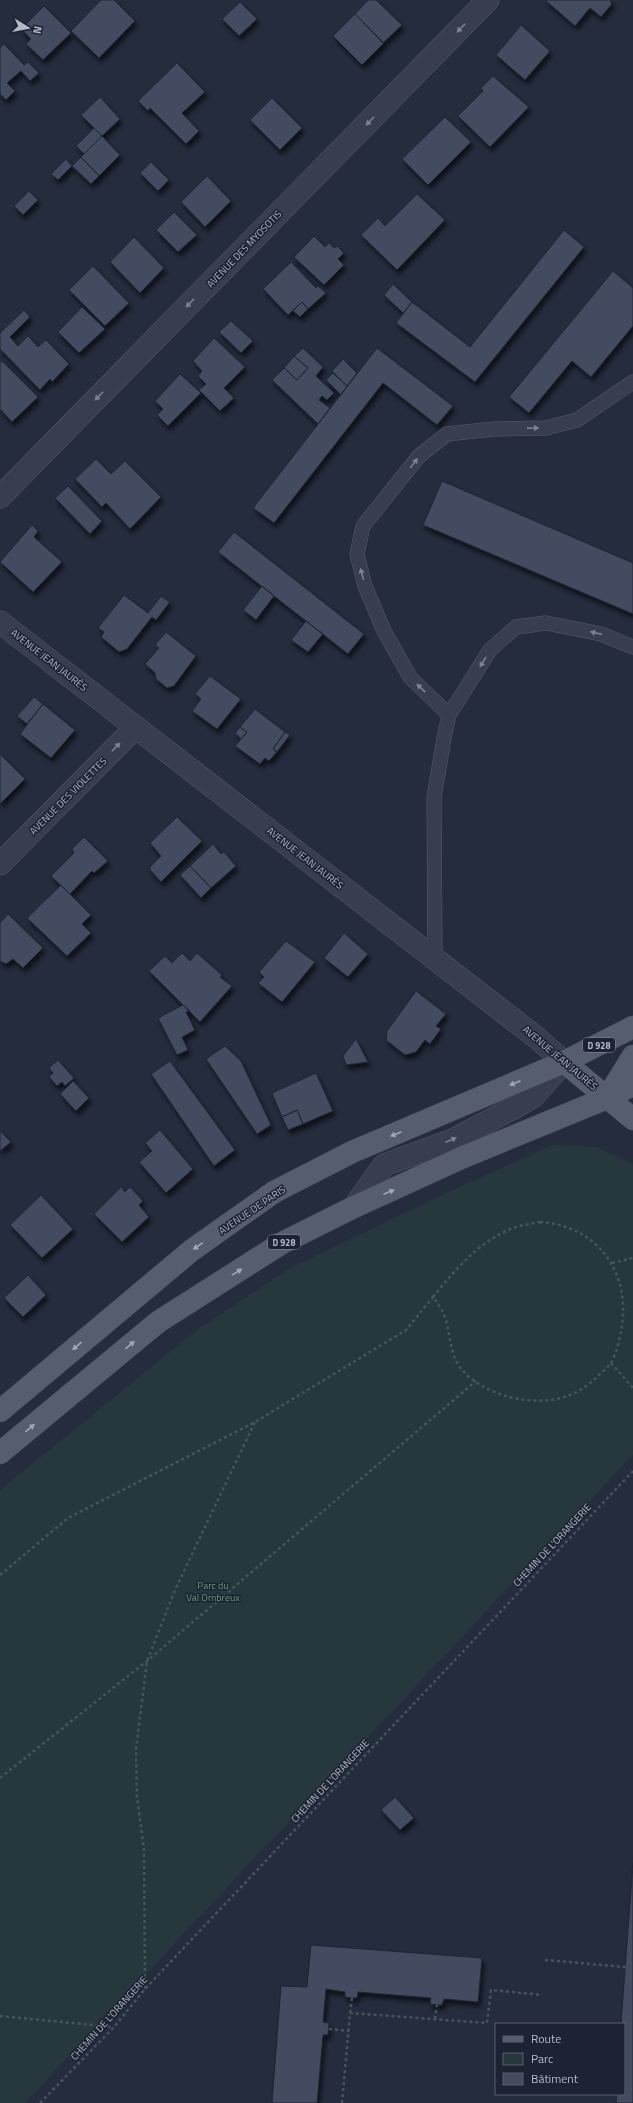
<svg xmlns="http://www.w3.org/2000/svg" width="633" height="2103" font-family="'Titillium Web',sans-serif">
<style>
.green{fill:#26383e}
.building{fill:#434b5f;stroke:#1f2534;filter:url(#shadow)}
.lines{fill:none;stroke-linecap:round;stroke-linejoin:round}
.service-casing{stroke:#565c6b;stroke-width:15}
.minor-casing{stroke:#565c6b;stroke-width:23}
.primary-casing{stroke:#414756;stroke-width:23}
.path{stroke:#44555b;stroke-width:2.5;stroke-dasharray:3 3;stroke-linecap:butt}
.service{stroke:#383e4d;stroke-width:14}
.minor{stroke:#383e4d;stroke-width:22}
.primary{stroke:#565d6d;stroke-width:22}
.oneway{fill:#7c8291}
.oneway2{fill:#a1a7b6}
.labels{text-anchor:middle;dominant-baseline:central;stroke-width:3;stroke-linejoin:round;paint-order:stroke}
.shield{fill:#1d2332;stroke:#878c9b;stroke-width:1}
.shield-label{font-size:9px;font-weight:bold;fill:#b4b9c8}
.street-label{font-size:10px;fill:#b4b9c8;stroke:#1d2332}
.park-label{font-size:10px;fill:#6b997b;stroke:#1d2332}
</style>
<defs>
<filter id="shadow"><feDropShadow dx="2.5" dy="4.5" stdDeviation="2" flood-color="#0009"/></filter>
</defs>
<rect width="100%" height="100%" fill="#242c3d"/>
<!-- green -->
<path class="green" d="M553 1145 597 1147 633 1164V1455L25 2103H0V1490L198 1329 290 1268 459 1187Z"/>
<!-- building -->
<path class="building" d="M101 0H114L135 21 99 58 71 31Z
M368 0H376L402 25 383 43 355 14Z
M547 0H612L610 2 612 4 601 17 590 8 575 26 546 1Z
M240 2 257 19 239 36 222 19Z
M44 6 71 33 43 60 26 44 31 39 21 29Z
M355 14 384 43 362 65 333 36Z
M521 25 550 51 525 80 496 55Z
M4 44 24 65 28 62 39 73 30 81 21 71 7 83 15 91 6 100 0 94V48Z
M177 63 205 92 182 113 199 131 186 144 150 108 148 111 138 101Z
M493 76 529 107 490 147 458 116 483 91 481 88Z
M100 97 120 119 102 136 81 115Z
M272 98 302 128 280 150 250 120Z
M445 117 471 142 428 185 402 159Z
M94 128 102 136 84 154 76 146Z
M102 136 120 155 99 176 81 157Z
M81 157 99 176 91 184 72 166Z
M66 159 72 166 58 180 51 174Z
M151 162 169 180 158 191 140 173Z
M207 176 231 201 205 227 181 202Z
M29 191 38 200 23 215 14 206Z
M417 194 445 220 397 270 361 235 378 218 385 226Z
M174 212 197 235 178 252 156 230Z
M564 230 584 247 475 382 396 323 412 302 470 347Z
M314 236 325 247 329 243 334 248 337 246 344 253 338 259 344 265 324 285 294 257Z
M134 237 164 268 140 293 110 262Z
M291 262 316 288 318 286 326 293 308 309 302 302 288 315 263 289Z
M93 266 129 303 105 326 69 290Z
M613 271 633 288V326L591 377 572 361 529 413 509 397Z
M393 284 412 302 403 313 384 295Z
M302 302 308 309 300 317 293 311Z
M82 307 105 329 79 353 58 332Z
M24 310 30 317 10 337 18 346 28 336 38 347 46 340 69 364 52 382 50 379 40 390 0 349V333Z
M231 321 253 341 241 353 219 332Z
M214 338 245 367 224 388 234 398 220 411 199 390 206 384 198 376 202 371 193 361Z
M303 348 323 367 316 376 334 393 327 400 322 396 319 400 330 408 318 424 272 380 284 368 297 380 308 368 294 356Z
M377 348 453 406 437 425 383 383 274 523 253 508Z
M294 356 308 368 297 380 284 368Z
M343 359 357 373 347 386 332 371Z
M2 361 38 397 12 422 0 409V363Z
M333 373 347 386 341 395 326 380Z
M180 374 201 393 168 426 157 415 163 409 155 401Z
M96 459 111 474 125 461 161 497 130 529 106 503 102 507 75 479Z
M442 481 633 563V614L423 525Z
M68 486 102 521 90 534 55 498Z
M32 525 38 531 34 537 62 562 33 592 0 562Z
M234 532 364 634 348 654 218 552Z
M262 586 274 596 256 620 243 610Z
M124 595 148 613 161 596 170 602 156 620 152 617 127 649 119 652 101 637 104 632 98 628Z
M306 621 323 634 308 652 291 640Z
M166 632 196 656 174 686 167 688 156 679 155 673 145 664 159 648 155 645Z
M210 676 241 699 217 729 192 711 201 699 195 694Z
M34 697 43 704 27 724 17 716Z
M43 704 75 730 51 758 20 734Z
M255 709 285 732 273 749 277 752 269 761 265 758 260 764 235 746 247 732 240 727Z
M240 727 247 732 241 739 235 733Z
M285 732 290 735 277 752 273 749Z
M0 754 25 779 0 804Z
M177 817 202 841 161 882 150 870V867L161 856 150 843Z
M84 837 108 861 94 873 92 871 70 894 51 876 74 853 72 849Z
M213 844 221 854 224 852 236 866 211 888 190 866Z
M190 866 211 888 201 898 180 875Z
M61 885 91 915 82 924 91 933 67 956 27 918Z
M8 914 43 948 23 968 13 959 6 964 0 961V923Z
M344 933 368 954 348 977 324 958Z
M286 941 315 962 282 1002 258 983 264 977 259 972Z
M182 953 190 961 197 953 222 975 220 977 232 986 200 1022 149 971 165 956 172 963Z
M416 991 446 1014 436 1026 441 1029 430 1044 425 1040 416 1052 405 1055 386 1040 387 1031Z
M183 1005 190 1011 186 1012 195 1030 182 1037 188 1050 177 1055 158 1018Z
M356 1039 368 1062 346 1065 343 1056Z
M225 1046 241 1061 271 1125 257 1134 206 1059Z
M58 1060 74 1078 65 1086 62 1082 57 1086 49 1077 53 1073 49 1068Z
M170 1061 235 1150 214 1166 151 1074Z
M316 1073 333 1111 303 1124 297 1110 282 1117 272 1093Z
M73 1081 89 1098 76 1111 60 1094Z
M297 1110 303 1124 288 1130 282 1117Z
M160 1130 193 1169 166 1193 139 1162 152 1151 145 1143Z
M0 1131 11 1142 0 1151Z
M121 1187 125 1192 130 1187 143 1201 139 1205 149 1217 122 1242 94 1214Z
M41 1195 73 1229 42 1258 10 1225Z
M28 1275 46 1295 23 1317 4 1298Z
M395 1797 414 1818 400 1830 381 1810Z
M633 1863V2103H616L617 2094H624V2024H621Z
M311 1945 482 1958 478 2002 444 1999 442 2005H437L430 2004 431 1998 358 1992 357 1998H352L345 1997V1992L326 1989 323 2022 329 2023 328 2035H323L317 2103H272L281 1986 307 1987Z"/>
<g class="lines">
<defs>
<path id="service" d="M449 715 410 677 384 631 365 586 357 554 363 526 419 456 447 434 494 429 546 428 577 420 633 382
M435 959 434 797 444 738 449 715 490 650 516 627 546 623 601 634 633 647"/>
<path id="minor" d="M0 497 488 0
M0 622 537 1038 564 1062 534 1096 517 1106 455 1139 384 1165 354 1207
M0 864 136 727"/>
<path id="primary" d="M564 1062 633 1119
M607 1098 633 1056
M0 1411 192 1250 274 1192 352 1152 564 1062 633 1027
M0 1453 158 1322 282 1243 354 1207 461 1158 607 1098 633 1085"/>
</defs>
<!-- service casing -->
<use href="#service" class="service-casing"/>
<!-- minor casing -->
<use href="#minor" class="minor-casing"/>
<!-- primary casing -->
<use href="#primary" class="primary-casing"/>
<!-- path -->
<path class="path" d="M540 1222C599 1226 632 1274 621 1332 619 1341 616 1355 611 1363 608 1367 603 1371 600 1374 578 1396 557 1403 526 1400 505 1398 479 1388 464 1372 447 1355 452 1329 442 1310 439 1305 436 1301 433 1297 456 1269 478 1242 513 1228 521 1225 531 1224 540 1222Z
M612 1263 633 1258
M611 1363 633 1388
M0 1575 68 1518 255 1422 406 1330 433 1297
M0 1778 147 1661 476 1381
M545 1960 626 1967
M145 1989 144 1849 137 1797 136 1749 147 1661 175 1590 255 1422
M350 2013 352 1998
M0 2016 113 2027
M435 2019 437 2005
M329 2029 349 2031
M40 2103 114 2027 145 1989 633 1471
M342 2103 350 2013 487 2023 491 1990 542 1995"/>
<!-- service -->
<use href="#service" class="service"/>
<!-- minor -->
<use href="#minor" class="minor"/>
<!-- primary -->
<use href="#primary" class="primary"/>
</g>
<!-- one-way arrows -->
<defs><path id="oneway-solid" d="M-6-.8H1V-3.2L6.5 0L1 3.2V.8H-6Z"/></defs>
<g class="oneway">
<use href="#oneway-solid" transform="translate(461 28) rotate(134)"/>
<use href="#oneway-solid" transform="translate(370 121) rotate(134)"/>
<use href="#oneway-solid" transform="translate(190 303) rotate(134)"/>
<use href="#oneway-solid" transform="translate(99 396) rotate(134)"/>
<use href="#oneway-solid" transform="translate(533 428) rotate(-1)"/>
<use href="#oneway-solid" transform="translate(414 463) rotate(-52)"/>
<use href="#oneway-solid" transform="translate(362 574) rotate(-105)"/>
<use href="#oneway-solid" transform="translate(596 633) rotate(-167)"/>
<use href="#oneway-solid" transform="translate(483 662) rotate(122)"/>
<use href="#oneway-solid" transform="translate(421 688) rotate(-136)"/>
<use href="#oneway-solid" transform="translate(116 747) rotate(-45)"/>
<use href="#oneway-solid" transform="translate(451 1140) rotate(-22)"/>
</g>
<g class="oneway2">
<use href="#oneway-solid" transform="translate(515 1083) rotate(157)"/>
<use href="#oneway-solid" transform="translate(396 1134) rotate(157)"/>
<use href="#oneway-solid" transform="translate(389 1192) rotate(-23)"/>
<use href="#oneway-solid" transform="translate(198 1246) rotate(145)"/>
<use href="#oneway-solid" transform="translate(237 1272) rotate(-32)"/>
<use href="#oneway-solid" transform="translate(130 1345) rotate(-40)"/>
<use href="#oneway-solid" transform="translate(77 1346) rotate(140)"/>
<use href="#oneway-solid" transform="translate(30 1428) rotate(-40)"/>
</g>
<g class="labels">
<!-- shield labels -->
<g class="shield">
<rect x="583" y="1038" width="32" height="14" rx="3"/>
<rect x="268" y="1235" width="32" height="14" rx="3"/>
</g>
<g class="shield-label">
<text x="599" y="1045">D 928</text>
<text x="284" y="1242">D 928</text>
</g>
<!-- street labels -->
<g class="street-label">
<text transform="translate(244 249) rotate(-46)">AVENUE DES MYOSOTIS</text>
<text transform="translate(49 660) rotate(38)">AVENUE JEAN JAURÈS</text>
<text transform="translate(68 796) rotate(-45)">AVENUE DES VIOLETTES</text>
<text transform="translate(305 858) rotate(38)">AVENUE JEAN JAURÈS</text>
<text transform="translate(560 1058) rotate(40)">AVENUE JEAN JAURÈS</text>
<text transform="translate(252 1210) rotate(-34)">AVENUE DE PARIS</text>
<text transform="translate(552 1545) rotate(-47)">CHEMIN DE L'ORANGERIE</text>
<text transform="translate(330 1781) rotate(-47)">CHEMIN DE L'ORANGERIE</text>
<text transform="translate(109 2018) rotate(-48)">CHEMIN DE L'ORANGERIE</text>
</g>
<!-- park labels -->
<g class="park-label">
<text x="213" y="1585">Parc du<tspan x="213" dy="12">Val Ombreux</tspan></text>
</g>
</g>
<!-- legend -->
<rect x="495" y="2023" width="130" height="72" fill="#1d2332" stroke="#595f6e"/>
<rect x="503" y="2036" width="20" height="6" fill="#565d6d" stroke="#595f6e"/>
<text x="531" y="2043" font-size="12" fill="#b4b9c8">Route</text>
<rect x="503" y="2053" width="20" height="12" fill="#26383e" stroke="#595f6e"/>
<text x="531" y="2063" font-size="12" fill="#b4b9c8">Parc</text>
<rect x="503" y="2073" width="20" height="12" fill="#434b5f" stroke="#595f6e"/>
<text x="531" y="2083" font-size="12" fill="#b4b9c8">Bâtiment</text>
<!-- north arrow -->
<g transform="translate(28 28) rotate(101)" stroke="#1d2332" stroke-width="3" paint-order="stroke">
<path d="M0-3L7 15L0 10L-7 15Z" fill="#b4b9c8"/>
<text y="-6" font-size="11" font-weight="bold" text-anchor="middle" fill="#b4b9c8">N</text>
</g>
</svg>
